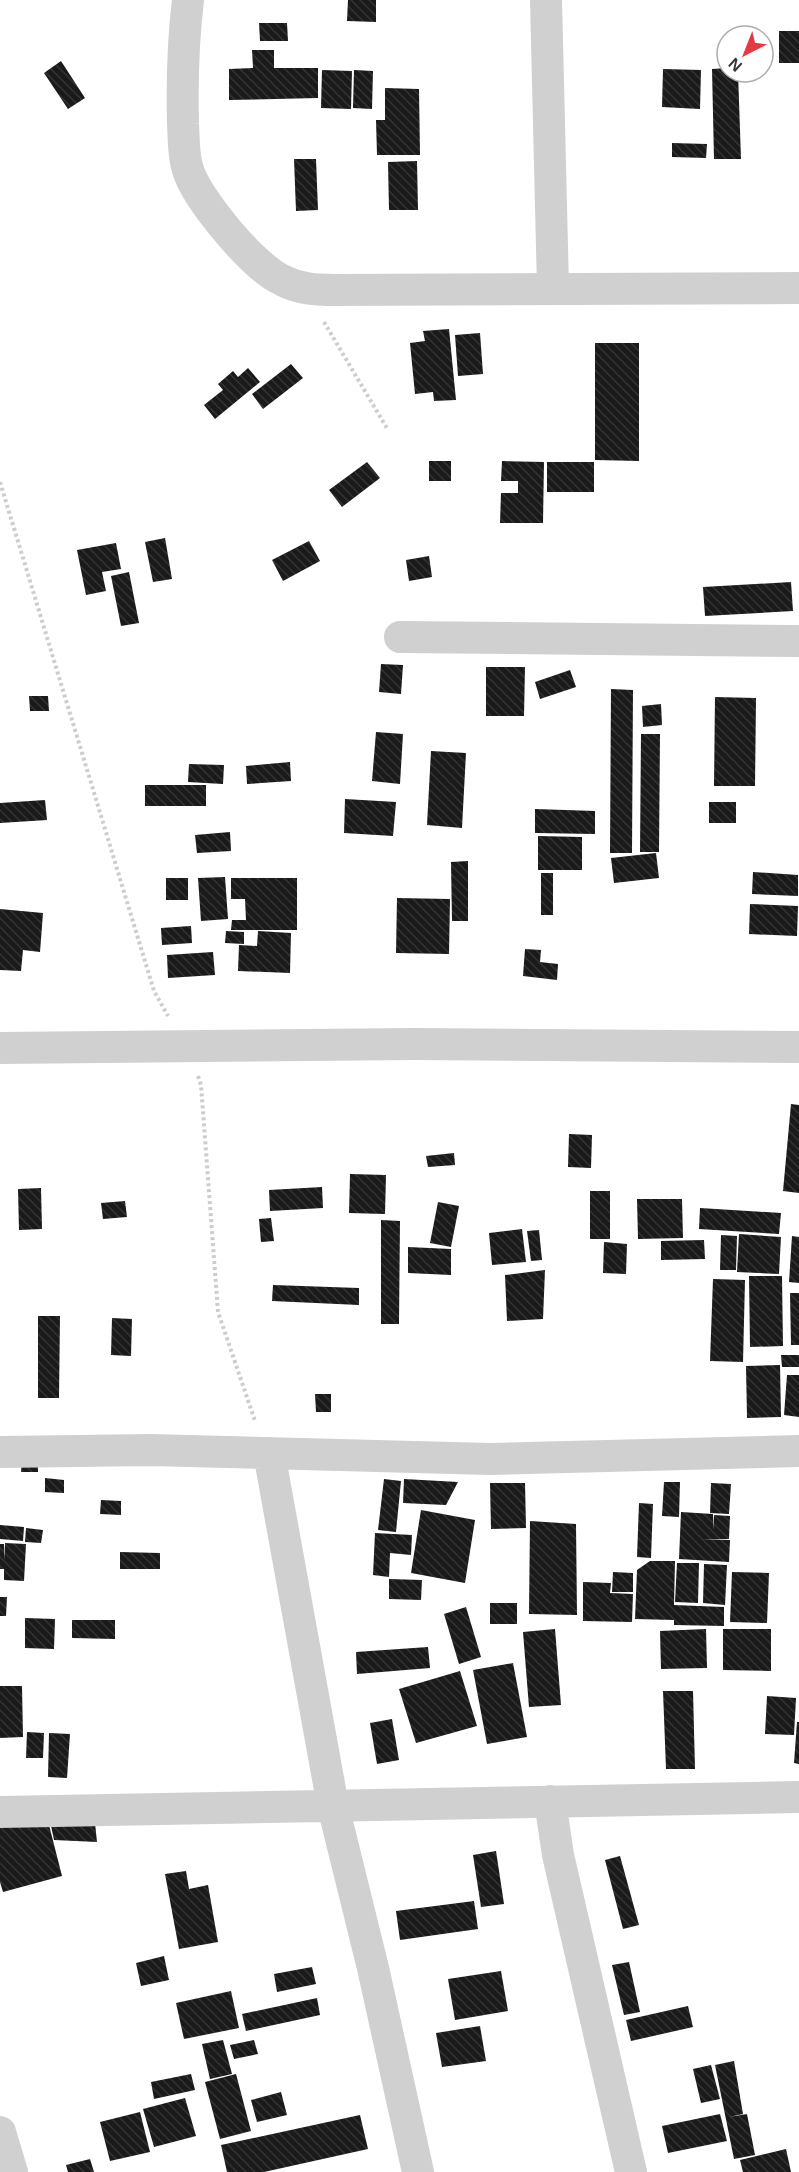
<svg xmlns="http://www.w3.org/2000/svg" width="799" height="2172" font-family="Helvetica,sans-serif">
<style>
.building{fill:url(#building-back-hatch)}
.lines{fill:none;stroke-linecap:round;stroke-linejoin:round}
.path{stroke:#cdcdcd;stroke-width:4;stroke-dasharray:3 3;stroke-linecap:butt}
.street{stroke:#d0d0d0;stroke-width:32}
</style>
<defs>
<pattern id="building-back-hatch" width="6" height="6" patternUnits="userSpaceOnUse" patternTransform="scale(1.5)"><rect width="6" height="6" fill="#1a1a1a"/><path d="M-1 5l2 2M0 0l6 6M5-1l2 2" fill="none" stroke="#333"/></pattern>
</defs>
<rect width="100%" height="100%" fill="#fff"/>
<!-- building -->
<path class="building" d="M348 0H376V22L347 21Z
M259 23H287L288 41H260Z
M779 31H799V63H779Z
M252 50H274V68H318V98L229 100V69L253 68Z
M61 61 85 98 68 109 44 73Z
M727 68V72H738L741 159H714L712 69Z
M663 69 701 70 700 109 662 107Z
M322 70 352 71 351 109 321 108Z
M354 70 373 71 372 109 353 108Z
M385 88 419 89 420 155H377L376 120H385Z
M672 143 707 144 706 158 672 157Z
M294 159H316L318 210 296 211Z
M417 161 418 210H389L388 162Z
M449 329 456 400 434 401 433 392 415 394 410 343 425 341 423 331Z
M480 333 483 374 458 376 455 335Z
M595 343H639V461L595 460Z
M291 364 303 378 263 409 252 394Z
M248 368 260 382 215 419 204 405 223 390 218 384 233 371 238 377Z
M429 461H451V481H429Z
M502 461 544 462 543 523H500L501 493H518V481H501Z
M367 462 380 478 342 507 329 490Z
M547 462H594V492H547Z
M165 538 172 579 153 582 145 542Z
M309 541 320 561 283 581 272 560Z
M116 543 121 569 102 572 106 591 86 595 77 550Z
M429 556 432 577 409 581 406 560Z
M129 572 139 623 121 626 111 576Z
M791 582 793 611 705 616 703 587Z
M381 664 403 665 401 694 379 692Z
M486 667H525L524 716H486Z
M570 670 576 687 540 699 535 682Z
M611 689 633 690 632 853H610Z
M29 696H48L49 711H30Z
M715 697 756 698 755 786H714Z
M661 704 662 725 643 727 642 706Z
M376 732 403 734 400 784 372 781Z
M641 734H660L659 852H640Z
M431 751 466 753 462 828 427 825Z
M290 762 291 781 247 784 246 766Z
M189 764 224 765 223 784 188 782Z
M145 785H206V806H145Z
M345 799 396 802 393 836 344 833Z
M45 800 47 820 0 823V803Z
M709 802H736V823H709Z
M535 809 595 811V834L535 833Z
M230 832 231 851 197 853 195 835Z
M538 836 582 837V870H538Z
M656 853 659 878 614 883 611 858Z
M468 861V921H452L451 862Z
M753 872 798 875V896L752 894Z
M541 873H553V915H541Z
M225 877 228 919 201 921 198 878Z
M166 878H188V900H166Z
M231 878H297V930H231L232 920H246L245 899H231Z
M397 898 450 899 449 954 396 953Z
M750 904 798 906 797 936 749 934Z
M0 909 43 913 40 952 23 950 21 971 0 970Z
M191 926 192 943 162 945 161 928Z
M226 931 244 932V944L225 943Z
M258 931 291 933 290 973 238 971 239 945 257 946Z
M525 949 541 950 540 962 558 964 557 980 523 976Z
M213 952 215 975 168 978 167 955Z
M791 1104 799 1105V1193L783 1191Z
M569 1134 592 1135 591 1168 568 1167Z
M454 1153 455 1165 428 1167 426 1156Z
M350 1174 386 1175 385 1214 349 1213Z
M322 1187 323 1208 270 1211 269 1190Z
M41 1188 42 1229 19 1230 18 1189Z
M590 1191H610V1239H590Z
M637 1199H682L683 1238 638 1239Z
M125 1201 127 1217 103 1219 101 1203Z
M438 1202 459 1206 451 1247 430 1243Z
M700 1208 781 1213 779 1234 699 1229Z
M271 1218 274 1241 261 1242 259 1219Z
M381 1220 400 1221 399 1324H381Z
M522 1229 526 1262 492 1265 489 1233Z
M539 1230 542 1260 531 1261 527 1231Z
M739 1234 781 1237 779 1274 737 1272Z
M721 1235 737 1236 736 1270H720Z
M792 1236 799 1237V1283L789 1282Z
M704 1240 705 1259 661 1260V1241Z
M604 1242 627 1244 626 1274 603 1273Z
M408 1247 451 1249V1275L408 1273Z
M545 1270 543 1319 507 1321 505 1275Z
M749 1276H782L783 1346 750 1347Z
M713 1279 745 1280 743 1362 710 1361Z
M273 1285 359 1288V1305L272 1301Z
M790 1293H799V1345H791Z
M38 1316H60L59 1398H38Z
M112 1318 132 1319 131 1356 111 1355Z
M781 1355H799V1367H782Z
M780 1365 781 1417 747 1418 746 1366Z
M787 1375H799V1417L784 1415Z
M315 1394H331V1412H316Z
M22 1460 38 1461V1472H21Z
M45 1478 64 1480V1493L45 1492Z
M384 1479 401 1481 396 1532 378 1530Z
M404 1479 458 1482 446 1505 403 1503Z
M664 1482H680L679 1517 662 1516Z
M490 1483H525L526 1528 491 1529Z
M711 1483 731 1484 729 1514 710 1513Z
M101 1500 121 1501V1515L100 1514Z
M639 1503 653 1504 651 1558 637 1557Z
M421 1510 475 1520 465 1583 411 1573Z
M681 1512 713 1514V1530L714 1515 730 1516 729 1539H702L730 1540 729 1562 679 1559Z
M530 1521 576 1524 577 1615 529 1614Z
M0 1525 24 1527 23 1541 0 1539Z
M26 1528 43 1530 41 1543 25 1542Z
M375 1533 412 1535 411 1555 390 1553 389 1577 373 1575Z
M5 1543 26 1544 24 1581 4 1580V1569H0V1544H4L5 1560Z
M120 1552 160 1553V1569H120Z
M650 1561H675L674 1605 724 1607V1626L674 1625V1620L635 1619 637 1570Z
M677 1563H699L698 1603 675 1602Z
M704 1564 727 1565 725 1605 703 1603Z
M613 1572 633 1573V1592H612Z
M732 1572 769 1573 767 1623 730 1622Z
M389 1579 422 1580 421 1600 389 1599Z
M583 1582 611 1583 610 1593 633 1594 632 1622 583 1621Z
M0 1597H7L6 1616H0Z
M490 1603H517V1624H490Z
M466 1607 481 1657 459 1664 444 1614Z
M25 1618 55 1619 54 1649 25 1648Z
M72 1620H115V1639L72 1638Z
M555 1629 561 1705 529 1707 523 1632Z
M706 1629 707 1668 661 1669 660 1631Z
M723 1629H771V1671L723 1670Z
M428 1647 430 1668 357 1674 356 1652Z
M513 1663 527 1737 487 1744 473 1670Z
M460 1671 477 1726 416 1743 399 1689Z
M0 1686H22L23 1737 0 1738Z
M663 1691H693L695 1769H666Z
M767 1696 796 1698 794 1735 765 1734Z
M392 1719 399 1760 377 1764 370 1723Z
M797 1722H799V1764L794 1763Z
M27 1732 44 1733 43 1758H26Z
M49 1733 70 1734 67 1778 48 1777Z
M48 1821 62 1876 3 1892 0 1882V1822Z
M50 1821 95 1823 97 1842 54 1840Z
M496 1851 504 1904 481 1907 473 1855Z
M620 1856 639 1925 623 1929 605 1860Z
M186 1871 189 1889 208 1885 218 1942 179 1949 165 1874Z
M474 1901 478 1929 400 1940 396 1911Z
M164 1956 169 1980 141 1986 136 1963Z
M629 1962 640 2012 624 2015 612 1965Z
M312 1967 316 1984 277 1992 274 1974Z
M501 1971 508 2011 455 2020 448 1979Z
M231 1991 239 2028 184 2039 176 2003Z
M317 1998 320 2015 246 2031 242 2014Z
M688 2006 693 2027 631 2041 626 2020Z
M480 2026 486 2061 442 2067 436 2033Z
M223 2040 232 2074 210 2079 202 2044Z
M254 2040 258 2054 234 2059 230 2045Z
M734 2061 743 2114 729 2117 747 2114 755 2155 734 2159 715 2065Z
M711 2065 720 2099 701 2103 693 2069Z
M191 2074 195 2090 154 2099 151 2082Z
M236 2074 251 2131 220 2139 205 2082Z
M281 2092 287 2115 257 2122 251 2100Z
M185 2098 196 2136 154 2147 143 2109Z
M140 2112 150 2152 110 2161 100 2122Z
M720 2114 727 2141 668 2153 662 2126Z
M360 2115 368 2149 264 2172H227L221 2145Z
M786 2149 791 2172H743L740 2160Z
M90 2159 94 2172H68L66 2165Z"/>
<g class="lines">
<!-- path -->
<path class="path" d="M324 322 388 430
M0 482 154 991 168 1016
M198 1076 201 1085 218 1312 255 1421"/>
<!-- street -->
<path class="street" d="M188 0C183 41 182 82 183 124 184 139 183 155 188 170 197 199 253 267 282 280 299 289 316 290 335 290L799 288
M546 0 553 288
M400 637 799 641
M0 1048 414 1044 799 1047
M0 1452 151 1450 490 1459 799 1451
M269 1453 333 1806 373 1968 418 2172
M550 1801 558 1855 631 2172
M0 1812 799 1797
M0 2132 12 2172"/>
</g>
<!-- north arrow -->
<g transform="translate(745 54) rotate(222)"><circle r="28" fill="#ffffff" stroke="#adadad" stroke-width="1.5"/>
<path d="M0-4.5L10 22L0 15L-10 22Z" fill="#e63946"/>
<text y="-9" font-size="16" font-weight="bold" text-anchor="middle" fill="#333333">N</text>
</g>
</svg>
